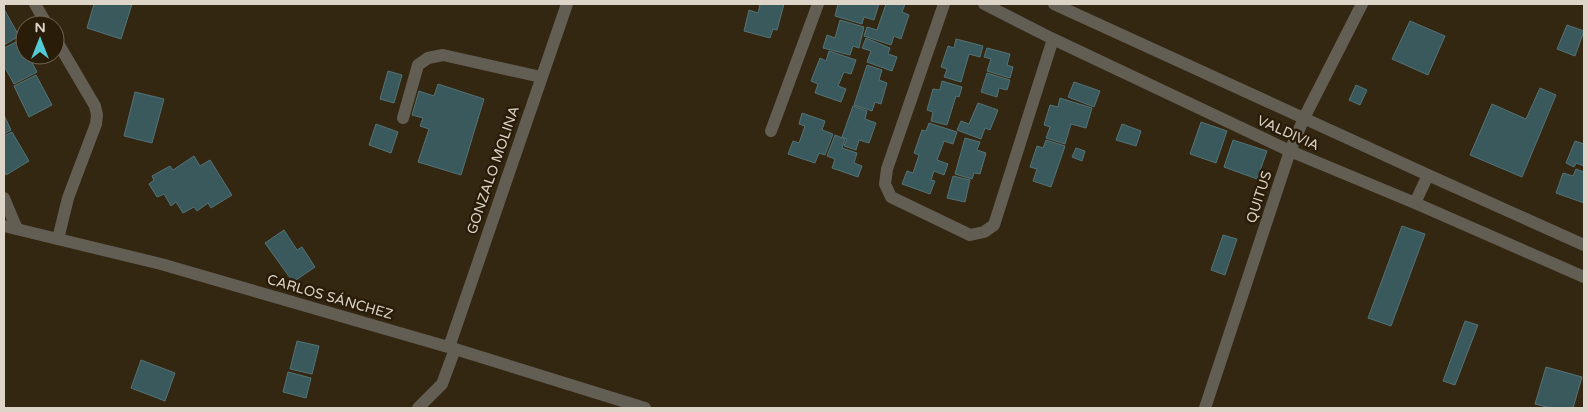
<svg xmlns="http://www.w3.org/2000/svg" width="1588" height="412" font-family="'Varela Round',sans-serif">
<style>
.building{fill:#39595c;stroke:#537377}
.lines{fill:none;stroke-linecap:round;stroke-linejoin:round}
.service{stroke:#635e54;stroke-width:12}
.minor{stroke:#635e54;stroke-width:12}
.labels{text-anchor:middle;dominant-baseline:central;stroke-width:5;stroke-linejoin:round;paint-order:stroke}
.street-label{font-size:14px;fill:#dcd5c8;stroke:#291d09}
</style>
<rect width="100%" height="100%" fill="#332712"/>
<!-- building -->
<path class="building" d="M94 4H132L121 39 87 28Z
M756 4H784L777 30 773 29 770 38 744 31 749 10 758 13 760 5Z
M838 4H879L874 20 864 17 862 24 835 16Z
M886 4H905L902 12 909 15 901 39 894 36 891 45 864 36 867 27 877 30Z
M4 9 19 36 4 45Z
M840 20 864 27 859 48 853 46 850 55 823 48 827 35 835 38Z
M1410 21 1445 36 1428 75 1392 59Z
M1567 25 1584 31 1575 56 1557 49Z
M866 38 890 48 888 54 897 57 892 71 867 62 871 51 862 48Z
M956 39 983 46 980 57 969 54 961 82 944 77 947 69 941 67 948 46 954 48Z
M20 40 25 50V55H28L37 72 14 84 4 66V48Z
M987 48 1010 54 1007 65 1013 67 1010 78 987 71 991 59 984 57Z
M829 51 856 60 851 74 844 72 838 86 846 89 841 102 815 93 818 84 811 81 820 58 826 61Z
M867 65 882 70 879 80 887 83 881 104 875 102 872 111 854 105Z
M388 71 402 75 394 103 380 99Z
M987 73 1010 80 1007 90 999 88 997 97 981 92Z
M36 75 52 105 29 117 14 86Z
M942 81 962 87 959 97 956 96 947 125 931 121 933 112 927 110 933 89 940 90Z
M1074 82 1100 91 1094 107 1068 97Z
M438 84 484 99 461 175 418 162 429 129 420 126 423 118 412 115 419 91 434 96Z
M1356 85 1367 90 1360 105 1349 100Z
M1540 88 1556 95 1522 177 1470 155 1492 104 1526 119Z
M135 92 164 99 152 143 124 136Z
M1060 98 1092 108 1086 128 1071 124 1065 144 1046 138 1050 127 1044 125 1050 105 1058 107Z
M978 103 998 110 990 130 985 128 981 139 957 130 961 121 969 124Z
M853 106 867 111 865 119 876 123 869 143 859 140 856 150 844 146 847 139 842 137Z
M802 113 825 121 822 130 833 134 825 155 819 153 815 163 788 154 793 141 799 143 805 126 799 124Z
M4 115 11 130 4 134Z
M1201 122 1227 131 1216 163 1190 154Z
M929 123 957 132 953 144 944 141 937 160 948 164 944 175 934 171 931 180 935 181 930 194 902 184 907 171 913 173 919 155 914 153 922 130 926 131Z
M376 124 398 132 391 153 369 145Z
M1122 124 1141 131 1136 146 1116 140Z
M12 132 29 161 6 175 4 170V136Z
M835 135 845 139 842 148 857 153 854 163 862 166 858 177 832 168 835 159 827 156Z
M965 138 980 142 977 150 986 153 980 174 974 173 972 179 955 174Z
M1046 140 1065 146 1051 187 1033 181 1037 169 1030 167 1037 146 1043 148Z
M1233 140 1267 151 1257 179 1224 167Z
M1575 141 1584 144V166L1576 163 1574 167 1566 163Z
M1076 148 1085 151 1082 161 1072 157Z
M194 156 200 166 210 160 232 195 211 208 208 203 197 211 194 207 183 213 176 202 171 206 164 194 157 197 149 184 154 180 152 176 170 166 173 170Z
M1576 169 1584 172V203L1556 193 1563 173 1573 176Z
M953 176 970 180 965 202 947 198Z
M1402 226 1425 234 1391 326 1368 318Z
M284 230 297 250 302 247 315 267 293 282 265 243Z
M1223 235 1237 239 1225 275 1211 270Z
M1465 321 1478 325 1455 385 1443 381Z
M297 341 319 346 312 374 290 369Z
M141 360 175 373 165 401 131 388Z
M1546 367 1582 377 1573 408H1551L1535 404Z
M288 372 311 378 306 398 283 392Z"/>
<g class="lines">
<!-- service -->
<path class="service" d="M35 4 47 25
M55 38 95 106 97 115 96 124 68 198 58 239
M403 118 418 65 428 58 443 55 541 77
M4 198 17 229
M418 408 442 384 455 349"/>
<!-- minor -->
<path class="minor" d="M944 4 887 169 885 184 891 197 970 235 984 232 994 225 1053 39
M984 4 1053 39 1290 151 1415 203 1584 277
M1054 4 1428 175 1584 245
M771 131 818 4
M1415 203 1428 175
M4 226 161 264 455 349 645 408
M449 347 567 4
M1205 408 1290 151 1304 118 1362 4"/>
</g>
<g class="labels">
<!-- street labels -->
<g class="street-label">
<text transform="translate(1288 133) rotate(24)">VALDIVIA</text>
<text transform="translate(493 170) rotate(-71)">GONZALO MOLINA</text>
<text transform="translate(1259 197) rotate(-72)">QUITUS</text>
<text transform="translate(330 297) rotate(16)">CARLOS SÁNCHEZ</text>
</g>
</g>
<!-- border -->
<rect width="1588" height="412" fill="none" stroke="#dcd5c8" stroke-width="10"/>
<!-- north arrow -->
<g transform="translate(40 40)"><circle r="24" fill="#291d09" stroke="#716755"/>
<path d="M0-4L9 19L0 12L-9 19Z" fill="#52cbd7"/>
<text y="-8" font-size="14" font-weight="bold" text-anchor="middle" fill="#dcd5c8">N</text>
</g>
</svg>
